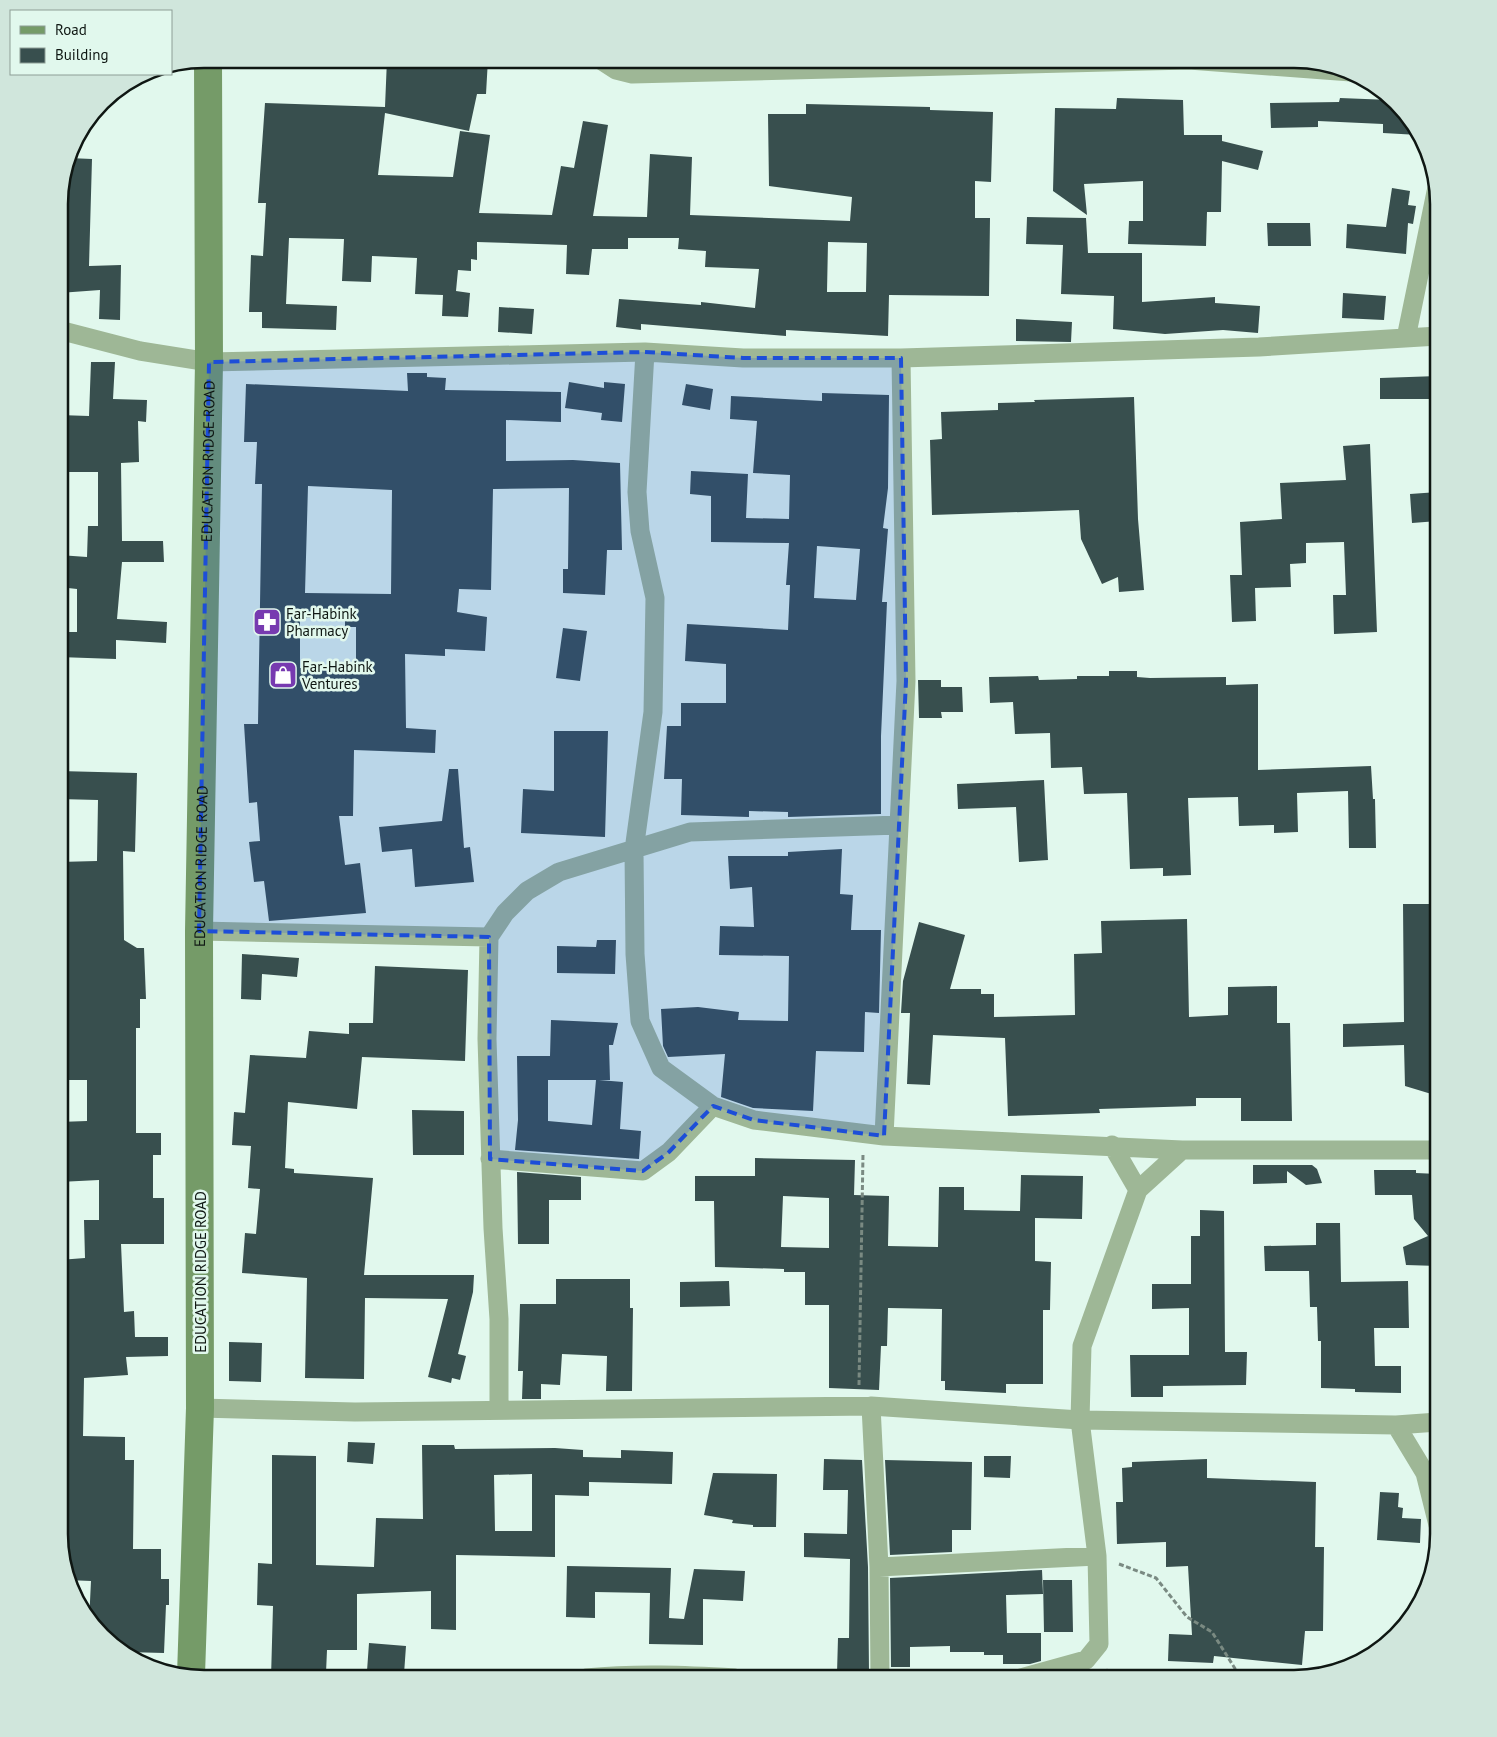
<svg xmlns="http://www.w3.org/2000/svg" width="1497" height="1737" font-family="'PT Sans',sans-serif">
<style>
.building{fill:#384f4e;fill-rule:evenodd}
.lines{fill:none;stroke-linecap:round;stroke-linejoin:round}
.path{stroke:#7a8a82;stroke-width:3;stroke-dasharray:5 2.5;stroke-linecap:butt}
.minor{stroke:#9eb796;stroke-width:19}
.secondary{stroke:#759b68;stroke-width:28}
.marked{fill:#1d4ed8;fill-opacity:0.2;stroke:#1d4ed8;stroke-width:4;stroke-dasharray:10 6;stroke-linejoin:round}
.labels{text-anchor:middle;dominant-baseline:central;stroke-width:5;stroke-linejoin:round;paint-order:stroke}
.street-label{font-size:15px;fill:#0f1713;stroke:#e1f8ed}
.poi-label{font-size:15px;fill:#0f1713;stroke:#e1f8ed;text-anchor:start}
.rim{fill:none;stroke:#0f1713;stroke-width:2.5}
</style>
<rect width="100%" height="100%" fill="#e1f8ed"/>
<!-- building -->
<path class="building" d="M387 59H488L486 94H477L469 131 385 113 378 175 453 177 460 131 490 135 479 213 552 215 561 166 574 168 583 121 608 125 593 216 647 217 650 154 692 157 690 215 850 221 852 197 769 186 768 114H806V104L930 107V110L993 112 991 182 975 181V218H990L989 296 889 295 888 336 786 330V336L641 324V330L616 327 619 299 701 305V302L755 308 759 269 705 267 706 251 678 249 679 238H628V249H592L589 275 566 274 567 245 477 242V260L471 259V271L458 270 456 291 470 293 468 317 442 316 443 295 415 294 417 258 372 256 371 282 342 281 344 239 289 238 286 304 337 306 336 330 262 328V312H249L251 255 263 256 266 203H258L265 103 385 107ZM828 242 867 243 866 292H827Z
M1117 98 1183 100 1184 135H1222V141L1263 151 1258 170 1222 161 1221 212H1207L1206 246 1128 244 1129 221H1143V181L1084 184 1087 215 1053 191 1055 108 1116 109Z
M1340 98 1390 100 1408 116 1419 135 1383 133V124L1318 121V127L1271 128 1270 103 1339 102Z
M69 158 92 159 89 266 121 265 120 320 99 319 100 290 59 293V194Z
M1392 188 1410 191 1408 205 1416 206 1413 224 1408 223 1406 254 1346 248 1347 224 1386 227Z
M1027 217 1086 218 1088 253H1142V302L1215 297V303L1260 306 1258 333 1223 330 1165 334 1113 329 1114 296 1061 294 1063 245 1026 244Z
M1267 223H1310L1311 246H1268Z
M1343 293 1386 296 1384 320 1342 318Z
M499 307 534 309 532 334 498 332Z
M1016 319 1072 322 1071 342 1016 341Z
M91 362H115L113 399 147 400 146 422 138 421 139 462 121 463 122 541H163L164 562H122L117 619 167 622 166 643 116 640V659L59 657V632H77V589L59 587V555L87 557 88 526H98V472H59V415L89 416Z
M407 373H427V377L446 378 445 390 561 392V422L506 420V461L573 460 620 463 622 550H607L605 595 563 593V569H568L569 488 493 489 491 590 459 589 457 612 487 617 485 651 445 649V656L405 654 406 728 436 730 435 753 354 750 353 816H339L345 865 360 863 366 913 269 921 264 881 254 882 249 842 260 841 257 802 249 803 244 724H258L262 484H255L257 442H244L246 384 408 391ZM308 486 392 490 391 594 305 593ZM300 618H345V627H356V669L300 668Z
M1438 376V399H1380V378Z
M569 382 604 388V382L625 384 622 422 601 420 602 413 565 408Z
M686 384 713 389 710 410 682 405Z
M822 393 889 395 888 488 883 528 888 529 882 602H887L881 736V814L788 817V812L749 811V817L681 815 682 779H664L667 726H681V703H726V664L685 661 687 624 788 630 790 585H786L789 543 711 542V496L690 494 691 471 748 474 746 518 789 519 790 475 753 473 757 421 730 419 731 396 822 401ZM817 546 860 549 856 600 814 598Z
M1134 397 1138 519 1144 590 1119 592 1118 577 1102 584 1081 539 1079 510 932 515 930 440 942 439 941 412 998 410V403L1035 402 1034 400Z
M1370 444 1377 632 1334 634 1333 595H1346L1344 542 1306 543V563L1290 564 1291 587 1255 588 1256 621 1232 622 1230 575H1242L1240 522 1282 519 1280 483 1346 480 1343 446Z
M1438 492V521L1412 523 1410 494Z
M563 628 587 631 580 681 556 678Z
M1109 671H1137V677L1150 678 1226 677V685L1258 684V770L1371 766 1373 799H1375L1376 848H1349L1348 791 1297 793 1298 832 1274 833V825L1239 826 1238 797 1188 798 1191 875 1163 876V868L1130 869 1127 793 1084 794 1082 767 1051 768 1050 733 1015 734 1013 702 990 703 989 677 1038 676 1039 680 1077 679V676H1109Z
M918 680H941V687H962L963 712H941L942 718H919Z
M554 731H608L605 837 521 833 523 789 554 791Z
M449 769H458L464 848 470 847 474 882 415 887 412 849 382 852 379 827 442 821Z
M59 771 137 773 135 852 123 851 124 940 137 948H144L146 999H140V1028H136V1133H161V1155H153V1198H164V1244H121L124 1312 134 1311 135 1337H168V1356L126 1357 128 1375 84 1378 83 1436 125 1437V1460H134L133 1549H161V1579H169V1605H166L164 1653 126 1652 89 1622 91 1581 67 1580 59 1534V1421H65V1373H59V1260L85 1258 84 1220H99V1180L59 1182V1122L87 1121V1080H59V862L97 861 98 800 59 799Z
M1044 780 1048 860 1019 862 1016 807 958 809 957 784Z
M842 849 840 894 853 895 851 930H881L879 1013 865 1012 864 1052 816 1051 813 1111 753 1108 721 1097 725 1054 668 1057 663 1046 661 1009 698 1007 739 1012 738 1020 788 1021 789 956 719 955 720 926 754 927 752 887 730 889 728 856H788V852Z
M1403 904H1438V1096L1405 1086 1404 1045 1343 1047V1024L1404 1022Z
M1187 919 1189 1017 1228 1015V987L1277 986V1023H1290L1292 1121H1241V1098H1196V1106L1099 1109 1100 1113 1008 1116 1005 1038 933 1035 930 1085 907 1084 910 1013H901L903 981 919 922 965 935 950 989H981V994H994V1017L1075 1015 1074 954 1102 953 1101 921Z
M597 940H616L615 974 557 973V946L596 947Z
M242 954 299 958 297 977 262 974 261 1000 241 999Z
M375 966 468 970 465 1061 362 1057 357 1109 288 1102 285 1168 294 1169V1173L373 1178 364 1275H474L473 1292 458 1354 466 1356 460 1380 452 1378 451 1383 428 1377 448 1299 365 1298 364 1379 305 1378 307 1278 242 1273 245 1233 256 1234 260 1189 248 1188 251 1146 232 1145 234 1112 245 1113 250 1055 306 1058 309 1031 349 1034V1023H373Z
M551 1020 618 1023 613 1045H609L610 1080H599L623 1082 620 1129 641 1131 639 1159 515 1150 518 1120 517 1056H550ZM548 1080H596L592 1125 548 1121Z
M412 1110 464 1111V1155H413Z
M755 1158 855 1160 854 1195 889 1196 888 1246 938 1247 939 1187H964V1210L1020 1211 1021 1175 1083 1176 1082 1219 1035 1218V1261L1051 1262 1050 1310H1043V1384H1006V1393L945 1390V1381H941L942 1309 888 1308 887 1346H881L879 1390 829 1388V1305H805V1272H784V1269L715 1267 714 1201H695V1176H755ZM783 1196 829 1198V1248L781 1247Z
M1253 1165H1312L1317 1169 1322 1183 1306 1185 1287 1171V1183L1253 1184Z
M1374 1170H1416V1173L1438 1174V1266L1406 1265 1403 1247 1428 1236 1414 1219 1412 1195H1375Z
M517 1172 581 1177V1200H549V1244H518Z
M1200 1210 1224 1211 1225 1352H1247L1246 1385 1163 1386V1397H1131L1130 1355H1189V1308L1152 1309V1284H1191V1236H1200Z
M1316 1223H1340L1341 1282 1408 1281 1409 1328H1374L1375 1366H1401V1393L1355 1392V1389L1321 1388V1341H1318L1317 1307H1310L1309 1271H1265L1264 1246 1316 1245Z
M556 1279H630V1308H633L632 1391H606L607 1356 562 1354 560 1385 541 1384V1399H522L523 1371H518L520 1304H556Z
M729 1281 730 1306 680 1307V1282Z
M229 1342 262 1343 261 1382 229 1381Z
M348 1442 375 1443 373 1464 347 1462Z
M422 1445H454L455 1449 555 1448 583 1450V1457L621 1458V1450L673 1452 672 1484 589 1482V1496L555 1495V1557L456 1555V1630L431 1629V1591L357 1594V1650H327L326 1673 300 1672V1678H271L273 1606 257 1605 258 1563 272 1564V1455L316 1456V1565L374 1567 376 1518 423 1519ZM532 1474V1531H495L494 1475Z
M984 1456H1011L1010 1478 984 1477Z
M824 1459 862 1460 868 1567 869 1673H837L838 1638H849L850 1559 804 1557V1533L847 1534 848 1490H823Z
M1207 1459V1478L1316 1482 1315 1547H1324L1323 1631H1305L1302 1665 1214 1656 1213 1663 1168 1661 1169 1634 1192 1635 1188 1566 1166 1567V1542L1117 1544 1116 1502H1123L1122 1468 1132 1467V1462Z
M885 1460 972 1462 971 1530H952V1552L890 1555Z
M713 1473 777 1474 776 1527H753V1525L732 1523 733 1520 704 1515Z
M1380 1492 1399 1493 1398 1507 1403 1508 1402 1518 1421 1519 1420 1543 1377 1540Z
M567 1566 671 1568 669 1618 684 1619 694 1569 745 1571 743 1601 703 1599V1645L649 1644 650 1593 595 1592V1618L566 1617Z
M1042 1570 1043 1594 1006 1595 1007 1633H1041V1661L1030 1664H1003V1655H984V1652H950V1646L910 1647V1667H891L890 1578Z
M1043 1580H1072L1073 1632H1044Z
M369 1643 406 1646 404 1674 367 1671Z"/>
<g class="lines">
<!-- path -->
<path class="path" d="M859 1385 863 1154
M1119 1564 1156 1578 1187 1617 1212 1632 1241 1678
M1106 1669 1108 1678"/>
<!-- minor -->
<path class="minor" d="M599 59 616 70 632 74 1189 60 1351 72
M59 330 140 351 209 362 645 352 743 358H901L1259 347 1438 336
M1406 338 1436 192
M645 352 637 492 640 531 655 598 653 712 634 850 635 954 640 1021 661 1068 713 1106 754 1120 884 1136 1182 1150H1438
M199 931 489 937
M884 1136 906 681 901 358
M490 1159 643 1171 669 1152 713 1106
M1138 1190 1182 1150
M871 1406 879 1567 880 1678
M200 1408 355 1412 871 1406 1080 1420 1396 1425 1438 1422
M499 1410V1319L493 1228 487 1039 489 937 505 913 527 891 559 872 690 832 899 825
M1396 1425 1425 1473 1438 1525
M879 1567 1097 1556
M586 1678C636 1673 685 1675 735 1678
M1021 1678 1086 1660 1099 1644 1097 1556 1080 1420 1082 1346 1138 1190 1112 1145"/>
<!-- secondary -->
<path class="secondary" id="s1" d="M191 1675 200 1408 199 931 209 362 208 59"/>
</g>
<!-- marked area -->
<path class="marked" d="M645 352 743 358H901L906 681 884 1136 754 1120 713 1106 669 1152 643 1171 490 1159 489 937 199 931 209 362Z"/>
<!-- icons -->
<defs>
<symbol id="pharmacy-square" viewBox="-11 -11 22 22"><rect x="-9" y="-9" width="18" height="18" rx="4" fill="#773ab0" stroke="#e1f8ed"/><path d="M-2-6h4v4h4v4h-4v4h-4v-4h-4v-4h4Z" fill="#fff"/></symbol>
<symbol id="shop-square" viewBox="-11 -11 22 22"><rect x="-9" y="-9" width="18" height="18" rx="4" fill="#773ab0" stroke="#e1f8ed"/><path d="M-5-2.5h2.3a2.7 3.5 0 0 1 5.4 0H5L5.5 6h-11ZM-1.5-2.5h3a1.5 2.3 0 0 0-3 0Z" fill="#fff"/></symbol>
</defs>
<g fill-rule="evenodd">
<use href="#pharmacy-square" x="251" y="606" width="32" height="32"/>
<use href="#shop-square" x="267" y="659" width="32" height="32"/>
</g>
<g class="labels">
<!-- street labels -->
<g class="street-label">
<text stroke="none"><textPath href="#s1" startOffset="1214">EDUCATION RIDGE ROAD</textPath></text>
<text stroke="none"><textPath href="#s1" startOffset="809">EDUCATION RIDGE ROAD</textPath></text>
<text transform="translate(200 1272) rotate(-90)">EDUCATION RIDGE ROAD</text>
</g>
<!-- poi labels -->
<g class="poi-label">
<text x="286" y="613">Far-Habink<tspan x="286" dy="17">Pharmacy</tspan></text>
<text x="302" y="666">Far-Habink<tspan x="302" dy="17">Ventures</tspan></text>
</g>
</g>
<!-- crop -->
<path d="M0 0H1497V1737H0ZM204 68H1294A136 136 0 0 1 1430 204V1534A136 136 0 0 1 1294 1670H204A136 136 0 0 1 68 1534V204A136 136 0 0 1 204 68Z" fill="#d0e6dc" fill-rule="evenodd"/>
<path class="rim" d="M204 68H1294A136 136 0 0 1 1430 204V1534A136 136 0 0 1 1294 1670H204A136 136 0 0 1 68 1534V204A136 136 0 0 1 204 68Z"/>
<!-- legend -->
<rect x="10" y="10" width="162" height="65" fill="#e1f8ed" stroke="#8d9e96"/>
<rect x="20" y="26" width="25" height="8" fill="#759b68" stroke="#8d9e96"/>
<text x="55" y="35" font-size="15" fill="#0f1713">Road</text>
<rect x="20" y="48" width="25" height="15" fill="#384f4e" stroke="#8d9e96"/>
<text x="55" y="60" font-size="15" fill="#0f1713">Building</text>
</svg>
